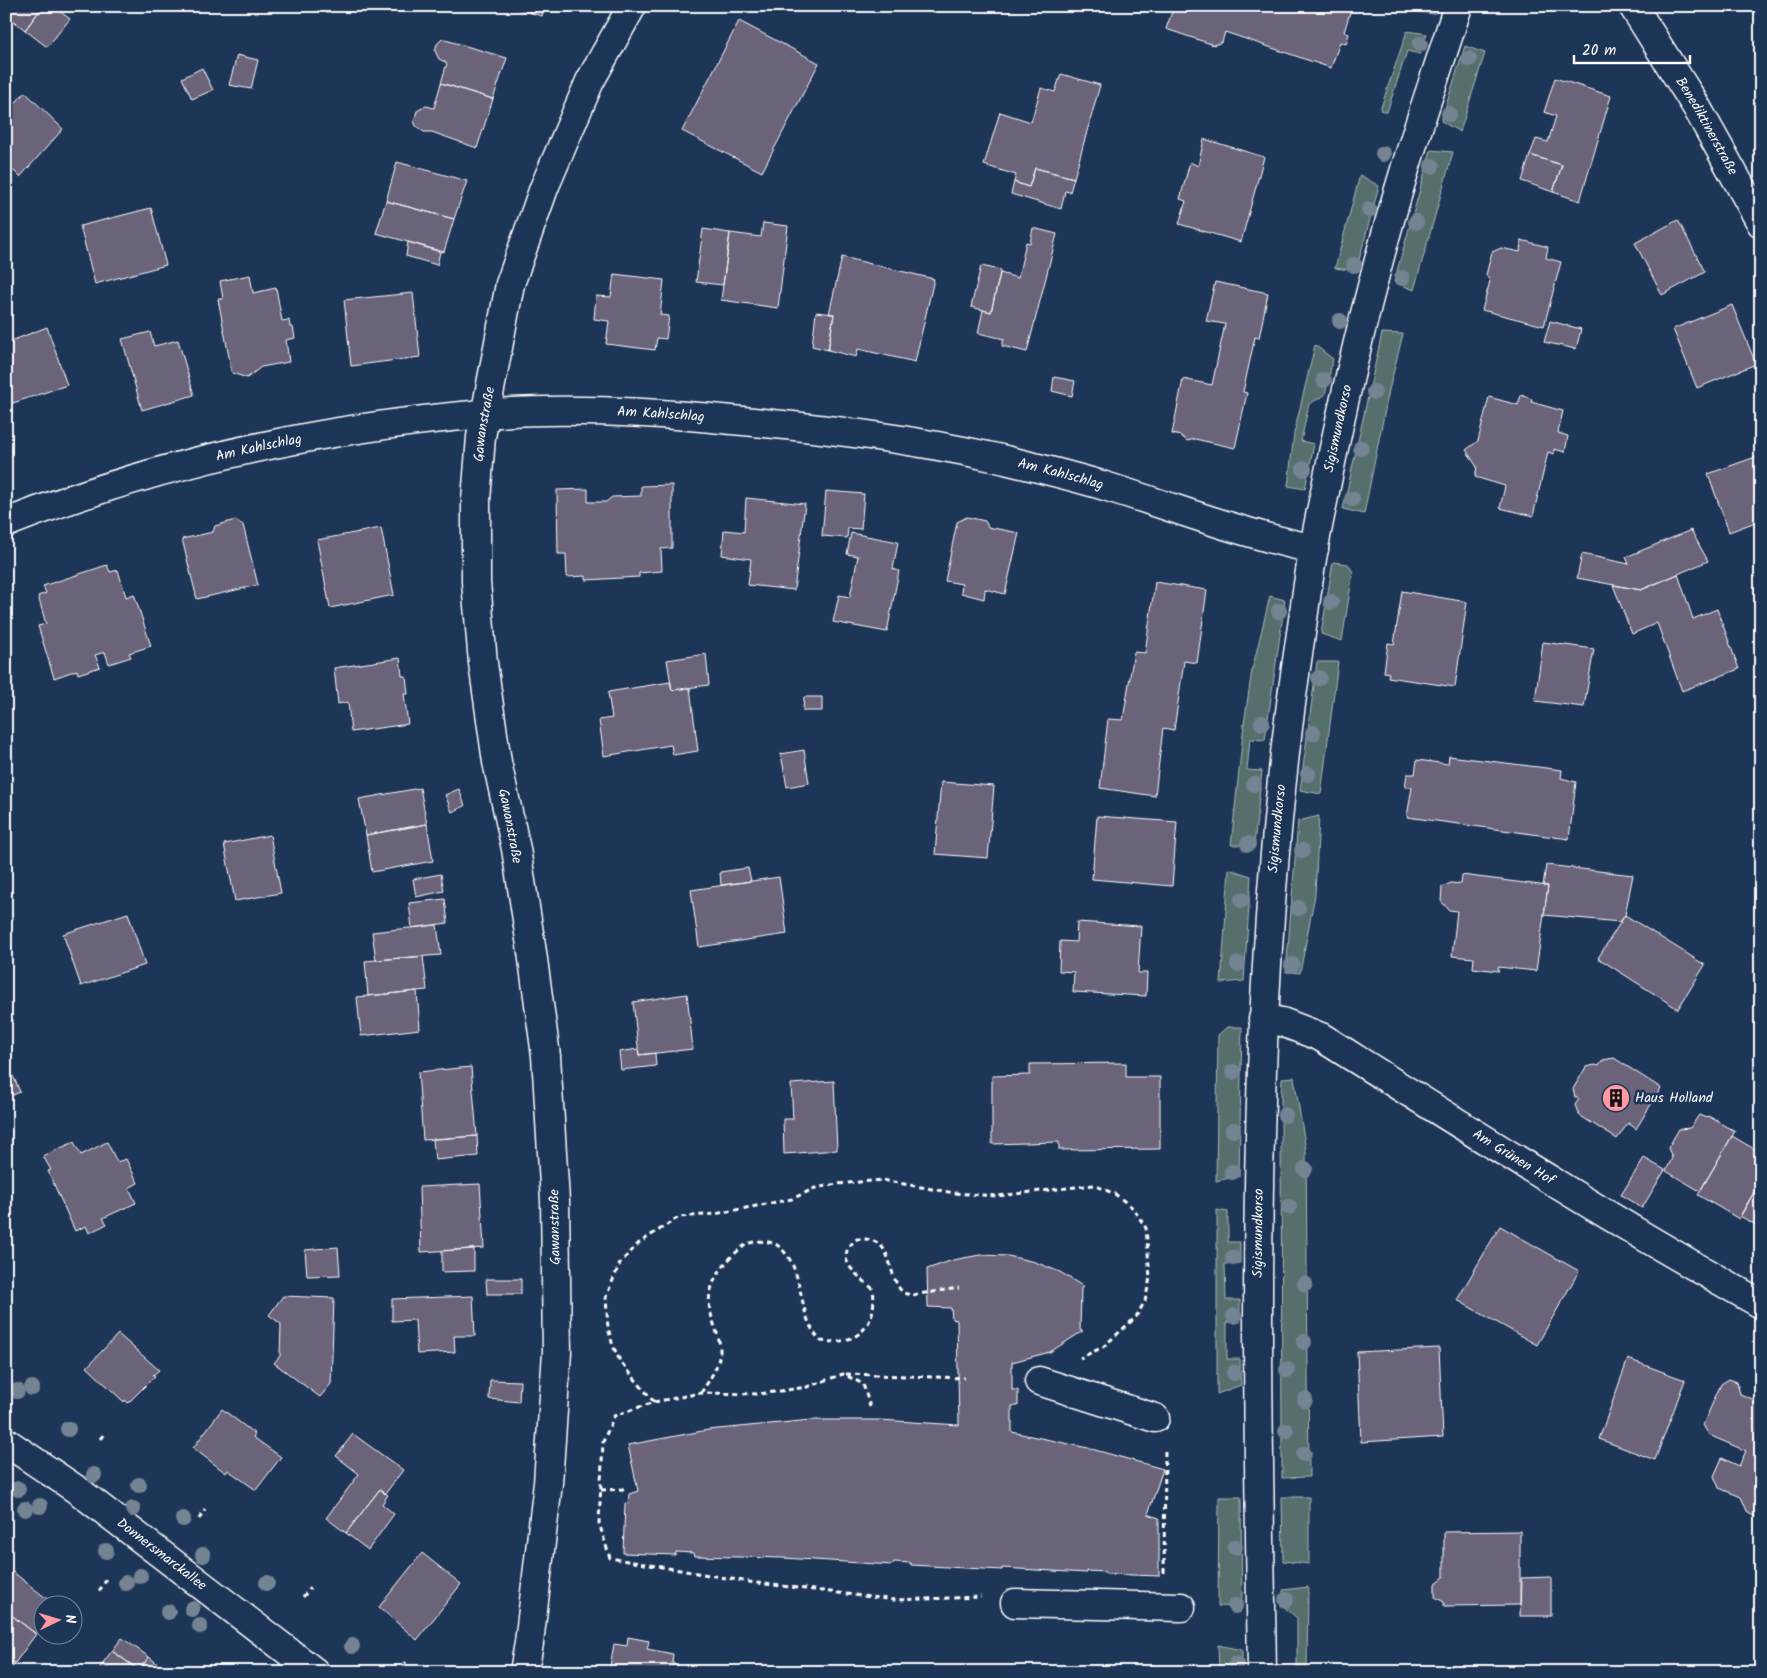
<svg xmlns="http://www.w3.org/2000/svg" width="1767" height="1678" font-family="Kalam,sans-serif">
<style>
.green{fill:#556f6c;stroke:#aab7b6}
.building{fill:#6a6479;stroke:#fff}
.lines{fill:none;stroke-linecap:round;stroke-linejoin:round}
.minor-casing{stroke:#fff;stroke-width:31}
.path{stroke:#fff;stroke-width:3;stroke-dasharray:5 4;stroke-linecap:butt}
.minor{stroke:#1d3557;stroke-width:28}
.tree{fill:#748493}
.labels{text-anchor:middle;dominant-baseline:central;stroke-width:5;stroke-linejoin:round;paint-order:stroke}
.street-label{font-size:14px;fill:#fff;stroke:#1d3557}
.poi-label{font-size:14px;fill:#fff;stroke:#1d3557;text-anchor:start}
</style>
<rect width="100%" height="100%" fill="#1d3557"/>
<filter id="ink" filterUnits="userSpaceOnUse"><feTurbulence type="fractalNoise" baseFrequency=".02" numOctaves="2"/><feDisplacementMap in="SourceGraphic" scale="10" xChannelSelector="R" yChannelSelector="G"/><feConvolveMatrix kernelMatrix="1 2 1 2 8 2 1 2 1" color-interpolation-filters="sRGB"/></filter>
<g filter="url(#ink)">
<!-- green -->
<path class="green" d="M1420 6H1437L1434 14 1417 12Z
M1407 31 1427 34 1420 54 1407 51 1387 112 1380 110Z
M1465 46 1485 53 1460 132 1441 121Z
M1431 150 1453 152 1414 290 1394 282Z
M1360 175 1379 186 1356 271 1335 268Z
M1382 333 1403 334 1389 390 1364 514 1343 509Z
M1315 345 1333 359 1325 395 1309 404 1301 441 1314 444 1305 489 1288 486 1294 433Z
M1333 562 1348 564 1353 572 1342 641 1321 634Z
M1270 596 1285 600 1265 740 1250 739 1247 770 1262 771 1254 845H1231L1244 724 1252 670Z
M1317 662H1338L1321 794 1300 790Z
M1319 816 1315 895 1300 973 1286 972 1298 821Z
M1229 869 1251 876 1244 981 1221 983Z
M1227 1027H1242L1239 1176 1216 1181 1218 1035Z
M1294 1077 1306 1150 1309 1477 1282 1478 1281 1095 1282 1078Z
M1217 1210 1228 1212V1242H1240V1263L1225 1264 1226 1300H1240V1322H1227V1359H1240L1241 1385 1217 1394Z
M1219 1497H1241L1242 1607 1218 1606Z
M1282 1497H1309V1564L1283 1561Z
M1308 1587 1307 1672H1297V1618L1283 1606V1590Z
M1218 1645 1242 1650V1672H1219Z"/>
<!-- building -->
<path class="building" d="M6 6H43L25 30 6 15Z
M43 6H53L70 19 47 47 25 30Z
M506 6H545L542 16Z
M1174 6H1352L1344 32 1349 34 1346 44 1340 42 1331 68 1225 32 1222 42 1214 45 1166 29Z
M739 21 819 63 762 172 682 131Z
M442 39 507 58 493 99 441 83 447 63 439 59 435 51 437 44Z
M237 55 258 60 251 89 229 85Z
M202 68 213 90 192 99 182 78Z
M1061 74 1100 85 1074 178 1035 168 1029 187 1014 182 1016 175 984 165 1000 112 1031 122 1041 88 1055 92Z
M1555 78 1611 96 1580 201 1553 192 1562 165 1530 155 1536 139 1548 142 1556 116 1544 112Z
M441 83 493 99 477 148 432 132H424L416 126 414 121 417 111 426 106 434 108Z
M25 92 63 129 20 177 6 163V114Z
M1204 139 1264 157 1241 242 1179 224 1186 201 1180 199 1190 162 1198 166Z
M1530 155 1562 165 1553 192 1522 181Z
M397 162 467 181 454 219 386 201Z
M1035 168 1074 178 1070 192 1065 191 1061 209 1011 194 1014 182 1029 187Z
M386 201 454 219 444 252 376 233Z
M151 208 166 265 95 284 80 226Z
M1678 220 1705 272 1662 295 1635 243Z
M763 223 788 226 778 308 721 300 730 233 761 237Z
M1033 228 1057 234 1027 352 1002 346 1004 339 978 333 983 310 991 312 1000 273 1018 278 1026 242 1030 243Z
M703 229 730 233 723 285 696 282Z
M1521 240 1548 247 1546 258 1561 262 1544 326 1482 310 1490 281 1486 275 1492 252 1501 248 1520 252Z
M408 242 440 252 437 265 406 256Z
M842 257 934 279 915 362 858 349 856 357 828 350 834 314H829Z
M981 266 1001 270 991 312 971 307Z
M614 274 664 280 660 315 669 316 666 339 657 338 655 350 606 344 609 321 594 319 596 296 611 297Z
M250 275 253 293 276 288 282 321 289 320 290 327H293L295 338 286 340 289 362 261 367 247 378 232 373 218 299H223L220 281Z
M1215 282 1268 293 1259 338 1255 337 1243 392 1247 393 1235 448 1195 439 1187 441 1181 436 1172 434 1183 379 1212 385 1225 324 1206 321Z
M413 293 420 357 351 366 344 300Z
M1732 305 1756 364 1697 388 1673 329Z
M816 312 834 314 828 350 812 346Z
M1550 321 1581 329 1576 349 1544 342Z
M47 327 67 385 7 405 6 343Z
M150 332 154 346 178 340 194 395 142 410 122 339Z
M1054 377 1075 381 1072 396 1052 391Z
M1521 395 1532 399 1531 402 1563 411 1558 433 1568 436 1565 452 1554 449V454L1548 452 1533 516 1500 508 1505 486 1475 477 1477 467 1466 450 1478 441 1489 397 1518 405Z
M1761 455V520L1729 532 1708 474Z
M672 485V548L661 549 662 571 639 573V577L586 580V576L567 577 566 554H558L557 490 588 489V502H606L612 497 641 496V486Z
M826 491 864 494 861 529 848 528 847 538 822 536Z
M746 498 805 504 794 590 748 585 751 559 722 555 724 530 744 532Z
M967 517 985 521 988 527 1019 533 1005 594 985 589 984 599 961 593 962 584 945 581 957 522Z
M235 520 243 525 258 585 197 599 182 539 213 532 215 526Z
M381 528 394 595 330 608 317 540Z
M1691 530 1708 561 1641 590 1577 578 1582 554 1629 564 1626 557Z
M851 533 898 542 893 569 899 571 887 632 833 622 839 595 850 597 858 556 847 554Z
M107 565 110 572 118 570 126 597 134 594 151 646 129 653 131 657 109 664 105 652 95 655 100 667 78 674 77 670 54 678 38 626 46 624 38 596 46 593 43 586Z
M1678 574 1693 619 1717 609 1739 669 1682 691 1657 623 1632 634 1613 585 1641 590Z
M1155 582 1207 590 1197 663 1184 661 1174 730 1163 728 1155 796 1100 788 1108 719 1123 720 1134 652 1145 653Z
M1402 591 1467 602 1455 687 1388 677 1389 673 1384 672 1388 643 1394 644Z
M1543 642 1594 649 1584 707 1535 701Z
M706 654 709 685 672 690 667 660Z
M400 658 402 676H406L408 694H404L408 724 351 732 348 702 338 704 334 668Z
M670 682 672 690 690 688 698 751 673 755 671 745 604 756 599 720 612 718 608 692Z
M804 697H822V711H803Z
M804 750 809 783 787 787 781 754Z
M1449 756 1562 770 1561 778 1576 782 1569 839 1407 817 1412 787H1405L1407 774H1415L1417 760 1448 764Z
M941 782 994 786 988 858 935 854Z
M420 788 427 824 366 835 359 799Z
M459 789 465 806 452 812 445 795Z
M1097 816 1177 822 1172 886 1092 879Z
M427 824 433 861 372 872 366 835Z
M270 835 281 893 235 901 224 844Z
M1546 865 1633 875 1625 915 1620 922 1544 915 1548 886H1543Z
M748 868 751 881 721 885 720 872Z
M441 874 444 891 416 897 413 879Z
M1462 875 1548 886 1536 971 1498 967 1499 971 1473 968 1474 958 1452 956 1457 911 1449 910 1441 901 1442 887 1451 883 1461 884Z
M779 877 787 934 699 947 691 890Z
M445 899 448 923 412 928 409 903Z
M128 913 145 965 81 986 63 934Z
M1625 915 1705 965 1678 1009 1598 958Z
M1077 922 1141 926 1138 973H1147L1146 996 1073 992 1074 972 1059 971 1060 941 1076 942Z
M437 925 441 955 376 960 372 932Z
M423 956 427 990 368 996 365 961Z
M417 991 420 1029 361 1036 357 997Z
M687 994 693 1049 639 1055 633 1002Z
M638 1049 639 1055 655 1053 656 1066 621 1070 619 1052Z
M1614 1058 1661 1088 1636 1129 1628 1123 1617 1139 1579 1115 1575 1105 1579 1099 1575 1097 1573 1089 1586 1067 1595 1065 1599 1066 1603 1060Z
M6 1059 20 1092 6 1098Z
M1126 1063V1077H1160V1149L1059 1150V1142L992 1144V1076L1030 1075V1064Z
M471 1067 477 1136 423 1140 418 1072Z
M834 1081 837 1150 784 1154 783 1119H793L791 1084Z
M1699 1115 1706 1118 1708 1116 1735 1131 1700 1191 1666 1171 1672 1158 1668 1148 1679 1129 1690 1128Z
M477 1136 478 1156 435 1160 433 1139Z
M1732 1136 1761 1153V1180L1739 1219 1698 1195Z
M74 1142 81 1155 107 1142 117 1162 126 1159 138 1183 129 1188 136 1203 103 1218 107 1224 89 1233 86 1226 75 1231 48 1171 51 1170 43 1156Z
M1644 1158 1665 1170 1642 1208 1621 1195Z
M1761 1180V1228L1740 1216Z
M480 1184 484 1248 421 1252 419 1187Z
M1500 1226 1579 1271 1537 1345 1457 1300Z
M338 1247 340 1275 307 1276 305 1250Z
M474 1249V1271L442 1272V1251Z
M980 1255 1008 1256 1035 1262 1060 1272 1084 1287 1081 1288 1080 1330 1083 1331 1050 1352 1012 1362V1390H1018V1406H1012V1432L1088 1448 1163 1469 1148 1514 1159 1518V1576L1106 1574 1105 1572 1087 1571V1573L1002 1568V1570L911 1565V1563L894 1562 892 1565 783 1558 695 1556 694 1553 676 1552 675 1555 623 1553 625 1503 628 1504 629 1494 638 1491 628 1445 708 1430 811 1420H880L959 1425 957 1320 952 1319 951 1308 928 1307 927 1269 953 1260Z
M486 1279H521V1294H487Z
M283 1296 334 1298 331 1384 320 1397 274 1363 280 1356 281 1324 269 1315Z
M473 1296 475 1336H454L455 1352 417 1354 415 1320 392 1321V1299Z
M118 1334 159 1370 153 1375 155 1376 128 1403 125 1400 124 1402 87 1367Z
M1439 1348 1443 1437 1361 1442 1357 1352Z
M1628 1359 1685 1380 1655 1460 1599 1439Z
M1729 1379 1737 1382 1740 1394 1752 1399 1761 1395V1524L1758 1518 1748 1513 1741 1497 1719 1488 1714 1476 1722 1458 1739 1466 1746 1451 1709 1435 1703 1425 1721 1384Z
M490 1380 520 1381 519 1402 489 1399Z
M222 1409 255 1434 253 1437 281 1457 256 1490 228 1470 226 1473 193 1448Z
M353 1434 403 1470 385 1494 380 1489 346 1533 326 1518 359 1474 336 1456Z
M380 1489 388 1495 382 1504 394 1514 368 1550 346 1533Z
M1520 1531V1605L1444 1606V1602L1435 1597V1584L1444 1577V1532Z
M422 1553 461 1584 417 1640 379 1607Z
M13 1572 56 1606H42V1626L36 1634 6 1611V1581Z
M1551 1577V1616H1520L1521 1578Z
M6 1611 36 1634 15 1663 6 1656Z
M628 1637 649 1641 647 1649 673 1654 672 1663 678 1664 676 1672H609L614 1644 627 1646Z
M122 1638 149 1657 139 1670 112 1651Z
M112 1651 139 1670 138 1672H113L102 1664Z
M6 1656 15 1663 9 1672H6Z
M149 1657 168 1672 139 1670Z
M102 1664 113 1672H97Z"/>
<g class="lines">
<defs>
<g id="minor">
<path id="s1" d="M1633 6 1696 106 1761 223"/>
<path id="s2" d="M6 523C158 463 321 428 483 414 565 407 650 412 732 420 821 428 909 438 997 458 1034 467 1072 476 1108 487 1176 508 1243 534 1314 549"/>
<path id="s3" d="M1263 1019 1282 1022 1321 1037C1466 1128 1611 1220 1761 1304"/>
<path d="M1039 1381 1155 1418"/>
<path id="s4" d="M6 1442 80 1492 315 1672"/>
<path d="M1015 1603 1181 1607"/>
<path id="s5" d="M524 1672 529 1643 548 1483 557 1352 555 1201 546 1056 532 952 516 849 497 762 483 663 476 582V500L481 437 510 284 544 188 590 81 632 6"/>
<path id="s6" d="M1262 1672C1257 1330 1248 986 1299 647 1304 614 1308 580 1314 547 1338 422 1366 297 1403 176 1420 119 1440 63 1458 6"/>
</g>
</defs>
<!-- minor casing -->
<use href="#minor" class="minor-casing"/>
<!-- path -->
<path class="path" d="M846 1374 965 1378
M701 1393C709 1380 719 1367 720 1351 720 1336 713 1325 710 1310 705 1285 725 1260 744 1246 752 1240 768 1240 777 1245 807 1267 795 1316 821 1341 858 1346 878 1325 873 1289 857 1274 831 1259 857 1239 897 1237 884 1272 903 1293L912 1295 959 1288
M654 1402 620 1361 613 1346 608 1328 606 1297 620 1263 639 1243 679 1217 715 1214 792 1199 815 1188 837 1184 882 1180 954 1193 997 1196 1094 1185 1115 1194 1133 1208 1146 1228 1150 1278 1145 1301 1136 1317 1103 1347 1080 1358
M870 1407 863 1384 843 1374 807 1387 760 1394 701 1393 654 1402 614 1416 603 1442 599 1523 610 1558 749 1582 895 1600 981 1597
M100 1439 104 1434
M601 1490 626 1489
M199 1519 205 1510
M1164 1573 1165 1449
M99 1591 107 1579
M303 1597 310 1588
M400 1671 406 1662"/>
<!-- minor -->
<use href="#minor" class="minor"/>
</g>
<!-- trees -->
<g class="tree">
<circle cx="1420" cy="44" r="8"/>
<circle cx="1469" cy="59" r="8"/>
<circle cx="1449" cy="114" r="8"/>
<circle cx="1383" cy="154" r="8"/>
<circle cx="1432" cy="166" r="8"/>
<circle cx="1369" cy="210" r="8"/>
<circle cx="1416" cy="222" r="8"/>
<circle cx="1354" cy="265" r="8"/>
<circle cx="1402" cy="278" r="8"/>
<circle cx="1340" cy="321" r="8"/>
<circle cx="1324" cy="380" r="8"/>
<circle cx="1374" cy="392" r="8"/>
<circle cx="1361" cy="448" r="8"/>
<circle cx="1304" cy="469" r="8"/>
<circle cx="1352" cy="499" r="8"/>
<circle cx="1331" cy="602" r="8"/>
<circle cx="1279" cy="611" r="8"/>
<circle cx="1319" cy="678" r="8"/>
<circle cx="1262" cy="723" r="8"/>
<circle cx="1313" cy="733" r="8"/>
<circle cx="1308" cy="774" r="8"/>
<circle cx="1254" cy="784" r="8"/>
<circle cx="1248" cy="844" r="8"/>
<circle cx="1302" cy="851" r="8"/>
<circle cx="1242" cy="900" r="8"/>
<circle cx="1298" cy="908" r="8"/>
<circle cx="1238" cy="964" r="8"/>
<circle cx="1292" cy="965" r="8"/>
<circle cx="1233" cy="1072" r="8"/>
<circle cx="1285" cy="1115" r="8"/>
<circle cx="1233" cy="1130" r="8"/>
<circle cx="1305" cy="1169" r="8"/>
<circle cx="1232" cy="1172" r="8"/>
<circle cx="1289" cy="1207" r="8"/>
<circle cx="1233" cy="1258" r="8"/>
<circle cx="1305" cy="1284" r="8"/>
<circle cx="1234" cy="1316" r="8"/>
<circle cx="1304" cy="1342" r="8"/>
<circle cx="1287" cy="1370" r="8"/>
<circle cx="1234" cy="1373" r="8"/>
<circle cx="32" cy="1388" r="8"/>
<circle cx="17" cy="1391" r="8"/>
<circle cx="1305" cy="1400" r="8"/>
<circle cx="68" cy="1429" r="8"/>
<circle cx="1286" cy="1431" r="8"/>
<circle cx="1304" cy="1454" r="8"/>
<circle cx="94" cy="1475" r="8"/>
<circle cx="139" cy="1485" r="8"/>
<circle cx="18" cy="1489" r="8"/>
<circle cx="40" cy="1506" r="8"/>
<circle cx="25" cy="1509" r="8"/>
<circle cx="133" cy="1509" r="8"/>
<circle cx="183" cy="1519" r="8"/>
<circle cx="1235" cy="1547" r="8"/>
<circle cx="106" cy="1551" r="8"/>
<circle cx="203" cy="1555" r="8"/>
<circle cx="140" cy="1576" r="8"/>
<circle cx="126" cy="1583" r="8"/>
<circle cx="267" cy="1583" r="8"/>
<circle cx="1286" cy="1600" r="8"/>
<circle cx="1235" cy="1606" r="8"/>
<circle cx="192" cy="1609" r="8"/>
<circle cx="168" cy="1612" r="8"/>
<circle cx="200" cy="1626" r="8"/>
<circle cx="352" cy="1646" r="8"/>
<circle cx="1236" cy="1664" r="8"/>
</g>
</g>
<!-- icons -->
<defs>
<symbol id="building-disc" viewBox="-11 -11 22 22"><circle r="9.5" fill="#ff9aa2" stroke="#1d3557"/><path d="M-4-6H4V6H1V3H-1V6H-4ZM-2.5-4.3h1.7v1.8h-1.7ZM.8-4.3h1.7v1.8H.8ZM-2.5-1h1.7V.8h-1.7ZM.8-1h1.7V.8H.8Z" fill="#111"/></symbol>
</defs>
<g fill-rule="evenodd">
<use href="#building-disc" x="1600" y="1082" width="32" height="32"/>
</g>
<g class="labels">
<!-- street labels -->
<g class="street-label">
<text stroke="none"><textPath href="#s1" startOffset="141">Benediktinerstraße</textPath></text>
<text stroke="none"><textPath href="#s2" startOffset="669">Am Kahlschlag</textPath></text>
<text stroke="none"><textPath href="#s5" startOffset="1256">Gawanstraße</textPath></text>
<text stroke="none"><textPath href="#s6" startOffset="1249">Sigismundkorso</textPath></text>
<text stroke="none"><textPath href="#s2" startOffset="264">Am Kahlschlag</textPath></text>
<text stroke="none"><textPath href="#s2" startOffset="1074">Am Kahlschlag</textPath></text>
<text transform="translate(510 826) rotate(79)">Gawanstraße</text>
<text stroke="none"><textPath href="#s6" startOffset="844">Sigismundkorso</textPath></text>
<text stroke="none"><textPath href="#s3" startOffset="288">Am Grünen Hof</textPath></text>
<text transform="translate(555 1227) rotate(-91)">Gawanstraße</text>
<text stroke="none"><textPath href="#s6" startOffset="439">Sigismundkorso</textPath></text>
<text stroke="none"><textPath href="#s4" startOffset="192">Donnersmarckallee</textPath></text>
</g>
<!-- poi labels -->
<g class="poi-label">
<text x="1635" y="1098">Haus Holland</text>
</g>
</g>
<!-- margin -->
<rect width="1767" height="1678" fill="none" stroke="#1d3557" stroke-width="25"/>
<rect x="12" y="12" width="1742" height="1653" fill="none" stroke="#fff" stroke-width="2" filter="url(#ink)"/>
<!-- north arrow -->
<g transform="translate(58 1620) rotate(85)"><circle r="24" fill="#1d3557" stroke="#77869a"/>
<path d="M0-4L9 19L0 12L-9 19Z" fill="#ff9aa2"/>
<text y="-8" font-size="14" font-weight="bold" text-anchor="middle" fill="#ffffff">N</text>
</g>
<!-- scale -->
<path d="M1574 55v8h116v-8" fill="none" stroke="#ffffff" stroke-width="2.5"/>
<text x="1582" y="55" font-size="15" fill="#ffffff" stroke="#1d3557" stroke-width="4" paint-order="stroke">20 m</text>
</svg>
